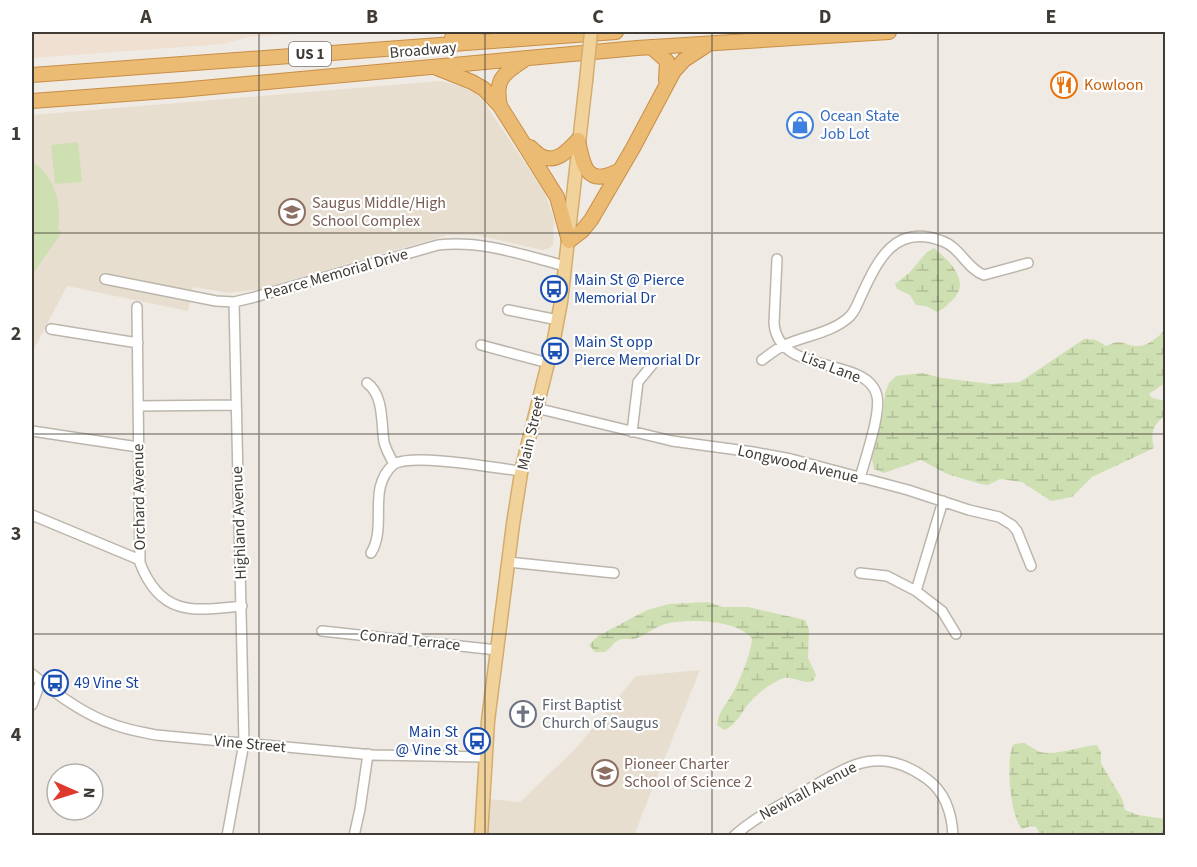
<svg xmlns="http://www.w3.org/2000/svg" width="1197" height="867" font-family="'Source Sans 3',sans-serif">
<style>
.commercial{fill:#efe0d1}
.education{fill:#e7decf}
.wetland{fill:url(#wetland-marsh)}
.pitch{fill:#cedfb1}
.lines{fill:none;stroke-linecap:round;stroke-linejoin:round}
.minor-casing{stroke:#bcb5ab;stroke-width:12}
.major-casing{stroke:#d3ad6e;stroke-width:15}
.highway-casing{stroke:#c88e45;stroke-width:16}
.minor{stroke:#fff;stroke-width:9}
.major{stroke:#f1d29b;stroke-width:12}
.highway{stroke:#ebba73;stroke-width:14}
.major-bridge-casing{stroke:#d3ad6e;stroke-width:15;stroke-linecap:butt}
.major-bridge{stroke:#f1d29b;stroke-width:12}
.grid{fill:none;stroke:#403b34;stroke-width:1.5;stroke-opacity:0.55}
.labels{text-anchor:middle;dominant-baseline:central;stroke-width:4.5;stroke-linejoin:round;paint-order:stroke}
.shield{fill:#fff;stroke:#797671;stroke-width:1.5}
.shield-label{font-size:15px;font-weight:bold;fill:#403b34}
.street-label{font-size:16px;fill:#403b34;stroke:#fff}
.food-label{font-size:16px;fill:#c56008;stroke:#fff;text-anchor:start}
.shop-label{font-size:16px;fill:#366cbe;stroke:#fff;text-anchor:start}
.education-label{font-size:16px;fill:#785e54;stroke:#fff;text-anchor:start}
.transit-label{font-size:16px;fill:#164399;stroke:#fff;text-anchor:start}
.worship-label{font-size:16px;fill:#5b616d;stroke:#fff;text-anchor:start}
.neatline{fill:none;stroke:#403b34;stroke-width:2}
.grid-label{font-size:20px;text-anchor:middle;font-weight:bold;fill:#403b34}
</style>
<defs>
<pattern id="wetland-marsh" width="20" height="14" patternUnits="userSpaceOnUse" patternTransform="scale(1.5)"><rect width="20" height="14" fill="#cedfb1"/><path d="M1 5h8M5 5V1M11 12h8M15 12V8" fill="none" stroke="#b2c099"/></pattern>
</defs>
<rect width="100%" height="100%" fill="#efebe4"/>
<!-- commercial -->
<path class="commercial" d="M32 32H330L249 37 223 44 32 58Z"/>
<!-- education -->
<path class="education" d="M441 81 463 87 477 95 485 103 545 193 554 219 553 245 550 248 543 250 476 235H448L260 289 229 293 193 287 188 311 67 286 32 353V115Z
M700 670 634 835 485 836 488 799 520 802 577 747 636 676Z"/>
<!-- wetland -->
<path class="wetland" d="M934 248C952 263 974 285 948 304 944 308 942 310 937 312L926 306 916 305 910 295 897 289 895 284 909 273 927 252Z
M1165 330V383L1149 394 1152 398 1165 401V416C1153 424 1150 434 1154 448L1092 477 1072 497 1051 501 1022 482 1000 479 988 485 981 484 947 474 921 460 884 473 874 469 872 459 883 413 885 393 889 383 896 376 922 373 942 378 991 384 1020 382 1084 339 1096 340 1106 346C1125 337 1124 347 1140 346 1149 345 1159 336 1165 330Z
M708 602 723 607H748L805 620 809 629 808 658 816 675 813 681C802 685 792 674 781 679 770 684 758 693 750 702 742 711 736 726 724 730L717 725C718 713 725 706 731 696 739 683 751 654 752 639 738 619 683 618 662 625 653 628 646 635 637 638 631 641 626 637 619 640 613 643 611 648 605 652H595L589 645 598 636 647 610 669 604Z
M1024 743C1029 745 1035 750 1040 752 1055 756 1082 746 1097 745L1101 752V763L1122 799 1125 810 1138 815 1165 819V835L1041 836 1036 827 1031 826 1022 829C1010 817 1005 757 1014 744Z"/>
<!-- pitch -->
<path class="pitch" d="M78 142 82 182 55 184 51 145Z
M32 161C55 178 62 202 58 229L62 232 32 275Z"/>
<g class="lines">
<defs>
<path id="minor" d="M777 259 774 323C778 377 868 355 877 396 881 414 865 459 860 478
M105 279 216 301 234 302 255 297 438 245C482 240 523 255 565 266
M137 307 140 563C161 617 194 611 242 606
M508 310 558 320
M51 329 138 343
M481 345 548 363
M762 360C769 355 777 348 785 345 804 336 831 333 848 318 855 313 858 302 862 294 878 260 895 223 942 241 960 247 967 269 984 275L1028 263
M367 383C384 395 381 423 384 442 386 450 390 457 394 464 415 453 495 468 521 471
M138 406 236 405
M536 408 672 441 753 452 791 459 908 490 969 510 999 517 1012 525 1017 531 1031 566
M32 431 138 447
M632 432 638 382 652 365
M32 515 140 560
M371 553C388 525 366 488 394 464
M508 562 614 573
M860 573 887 576 916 591 942 611 956 634
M916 591 943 501
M322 631 497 650
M32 674C56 694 84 715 115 725 128 730 142 732 156 735L373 755 485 757
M32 705 41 681
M227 836 244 743 234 302
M354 836 360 809 368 754
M734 836C755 817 777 807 800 794 846 768 877 742 927 779 945 792 952 813 953 836"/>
<path id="major" d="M481 836 488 721 513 524 522 467 554 339 561 302 586 81"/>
<path id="highway" d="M452 38 476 32
M651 47 667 61 666 80
M437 68 472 82 484 89 500 106 557 197 569 241 582 231 591 220 633 148 674 71 684 60 707 45
M32 75 616 32
M32 101 180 90 637 48 889 32
M500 106C494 77 505 73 527 58
M578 140C583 167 587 188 620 170
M530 147C534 150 538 155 543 157 558 163 569 149 578 140"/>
</defs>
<!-- minor casing -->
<use href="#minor" class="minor-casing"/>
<!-- major casing -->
<use href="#major" class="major-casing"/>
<!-- highway casing -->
<use href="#highway" class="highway-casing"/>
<!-- minor -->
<use href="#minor" class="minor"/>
<!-- major -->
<use href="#major" class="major"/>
<!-- highway -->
<use href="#highway" class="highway"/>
<defs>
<path id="major-bridge" d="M586 81 591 32"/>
</defs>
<!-- major-bridge casing -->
<use href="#major-bridge" class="major-bridge-casing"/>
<!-- major-bridge -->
<use href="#major-bridge" class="major-bridge"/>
</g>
<!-- grid -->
<path class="grid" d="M259 32V836M485 32V836M712 32V836M938 32V836M32 233H1166M32 434H1166M32 634H1166"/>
<!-- icons -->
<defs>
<symbol id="restaurant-ring" viewBox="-11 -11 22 22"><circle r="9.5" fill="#fff" stroke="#e8710a" stroke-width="1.5"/><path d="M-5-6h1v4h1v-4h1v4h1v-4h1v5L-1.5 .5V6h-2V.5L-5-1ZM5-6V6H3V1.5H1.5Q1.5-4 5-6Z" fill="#e8710a"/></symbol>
<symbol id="shop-ring" viewBox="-11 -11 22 22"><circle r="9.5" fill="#fff" stroke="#3f7fe0" stroke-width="1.5"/><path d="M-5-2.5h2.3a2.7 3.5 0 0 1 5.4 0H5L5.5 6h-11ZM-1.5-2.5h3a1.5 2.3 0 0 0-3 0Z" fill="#3f7fe0"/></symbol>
<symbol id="school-ring" viewBox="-11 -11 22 22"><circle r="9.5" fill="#fff" stroke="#8d6e63" stroke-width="1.5"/><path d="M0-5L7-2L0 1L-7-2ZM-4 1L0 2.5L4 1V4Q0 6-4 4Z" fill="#8d6e63"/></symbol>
<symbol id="bus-ring" viewBox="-11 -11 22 22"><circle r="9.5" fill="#fff" stroke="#1a4fb4" stroke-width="1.5"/><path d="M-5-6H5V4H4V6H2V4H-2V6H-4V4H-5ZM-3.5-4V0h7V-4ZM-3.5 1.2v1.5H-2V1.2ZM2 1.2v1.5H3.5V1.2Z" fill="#1a4fb4"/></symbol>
<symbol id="church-ring" viewBox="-11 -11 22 22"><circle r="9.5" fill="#fff" stroke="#6b7280" stroke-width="1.5"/><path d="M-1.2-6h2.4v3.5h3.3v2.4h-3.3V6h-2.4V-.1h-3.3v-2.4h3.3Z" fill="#6b7280"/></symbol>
</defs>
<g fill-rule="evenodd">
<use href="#restaurant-ring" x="1049" y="70" width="30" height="30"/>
<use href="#shop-ring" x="785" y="110" width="30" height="30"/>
<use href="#school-ring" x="277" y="197" width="30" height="30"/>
<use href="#bus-ring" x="539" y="274" width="30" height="30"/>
<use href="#bus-ring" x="540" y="336" width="30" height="30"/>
<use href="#bus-ring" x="40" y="668" width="30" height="30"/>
<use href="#church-ring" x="508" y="699" width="30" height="30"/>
<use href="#bus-ring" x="462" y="726" width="30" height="30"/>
<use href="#school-ring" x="590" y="758" width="30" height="30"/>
</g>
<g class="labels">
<!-- shield labels -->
<rect class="shield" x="289" y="42" width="42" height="24" rx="4.5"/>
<g class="shield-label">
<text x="310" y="54">US 1</text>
</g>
<!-- street labels -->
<g class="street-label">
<text transform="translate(423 50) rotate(-5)">Broadway</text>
<text transform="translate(336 274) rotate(-16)">Pearce Memorial Drive</text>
<text transform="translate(831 367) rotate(21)">Lisa Lane</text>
<text transform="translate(531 433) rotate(-77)">Main Street</text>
<text transform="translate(798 464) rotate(13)">Longwood Avenue</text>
<text transform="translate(139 497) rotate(-91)">Orchard Avenue</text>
<text transform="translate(239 523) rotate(-92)">Highland Avenue</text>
<text transform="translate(410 640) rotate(6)">Conrad Terrace</text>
<text transform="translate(250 744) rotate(5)">Vine Street</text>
<text transform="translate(808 791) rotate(-28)">Newhall Avenue</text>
</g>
<!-- food labels -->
<g class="food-label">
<text x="1084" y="85">Kowloon</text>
</g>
<!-- shop labels -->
<g class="shop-label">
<text x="820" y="116">Ocean State<tspan x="820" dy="18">Job Lot</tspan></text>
</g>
<!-- education labels -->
<g class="education-label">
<text x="312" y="203">Saugus Middle/High<tspan x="312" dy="18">School Complex</tspan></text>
<text x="624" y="764">Pioneer Charter<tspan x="624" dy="18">School of Science 2</tspan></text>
</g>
<!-- transit labels -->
<g class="transit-label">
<text x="574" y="280">Main St @ Pierce<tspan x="574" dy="18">Memorial Dr</tspan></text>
<text x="574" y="342">Main St opp<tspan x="574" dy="18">Pierce Memorial Dr</tspan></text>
<text x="74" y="683">49 Vine St</text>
<text x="458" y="732" text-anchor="end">Main St<tspan x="458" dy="18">@ Vine St</tspan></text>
</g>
<!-- worship labels -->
<g class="worship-label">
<text x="542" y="705">First Baptist<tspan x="542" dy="18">Church of Saugus</tspan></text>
</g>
</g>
<!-- border -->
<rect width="1197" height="867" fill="none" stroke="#ffffff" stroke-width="66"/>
<!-- north arrow -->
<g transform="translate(75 792) rotate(93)"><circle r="28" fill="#ffffff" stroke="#b3b1ae" stroke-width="1.5"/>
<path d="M0-4.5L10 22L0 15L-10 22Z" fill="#de392c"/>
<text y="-9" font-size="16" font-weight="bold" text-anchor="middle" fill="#403b34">N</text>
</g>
<rect x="33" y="33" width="1131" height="801" class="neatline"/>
<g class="grid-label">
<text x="146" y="23">A</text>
<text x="372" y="23">B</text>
<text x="598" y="23">C</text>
<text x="825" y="23">D</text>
<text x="1051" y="23">E</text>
<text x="16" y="140">1</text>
<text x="16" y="340">2</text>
<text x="16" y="540">3</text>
<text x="16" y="741">4</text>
</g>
</svg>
